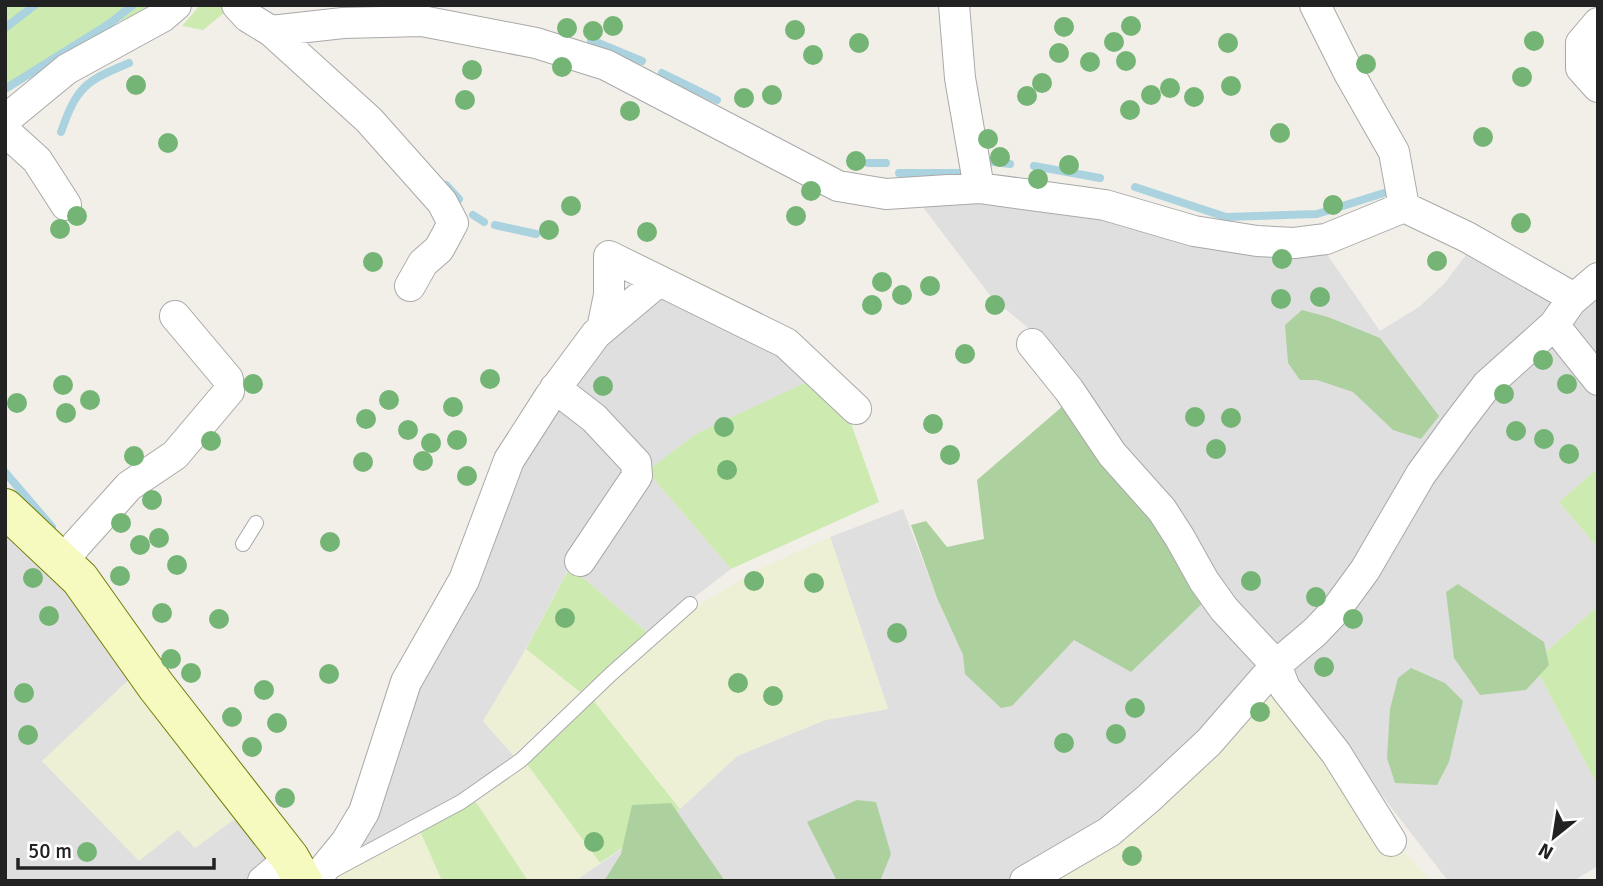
<svg xmlns="http://www.w3.org/2000/svg" width="1603" height="886" font-family="Signika,sans-serif">
<style>
.residential{fill:#e0dfdf}
.farmland{fill:#eef0d5}
.grass{fill:#cdebb0}
.forest{fill:#add19e}
.lines{fill:none;stroke-linecap:round;stroke-linejoin:round}
.stream{stroke:#aad3df;stroke-width:8}
.lane-casing{stroke:#a9a9a9;stroke-width:16}
.street-casing{stroke:#a9a9a9;stroke-width:32}
.secondary-casing{stroke:#707d05;stroke-width:40}
.lane{stroke:#fff;stroke-width:14}
.street{stroke:#fff;stroke-width:30}
.secondary{stroke:#f7fabf;stroke-width:38}
.tree{fill:#74b475}
</style>
<rect width="100%" height="100%" fill="#f2efe9"/>
<!-- residential -->
<path class="residential" d="M971 188 1315 237 1380 331 1419 307 1444 284 1475 243 1558 303 1314 625 1275 653 1037 335 992 298 916 198Z
M1598 280V367L1569 331 1575 311Z
M661 286 832 370 648 472 731 569 648 633 577 573 647 471 562 389Z
M1555 340 1598 401V468L1559 502 1598 548V606L1533 663 1598 786V866L1573 881H1448L1282 666 1452 432Z
M557 397 631 467 573 561 504 689 483 721 513 755 470 789 340 859 410 679Z
M903 509 937 598 963 655 1088 608 1206 600 1266 664 1107 825 1012 881H575L680 809 737 756 825 720 888 709 830 537Z
M5 513 133 676 42 762 178 830 239 816 292 881H5Z"/>
<!-- farmland -->
<path class="farmland" d="M830 537 888 709 825 720 737 756 680 809 593 700 702 603 759 569Z
M526 649 580 692 513 755 483 721Z
M133 676 239 816 195 848 178 830 139 861 42 761Z
M1268 680 1326 761 1430 881H1038Z
M527 764 600 863 575 881H528L476 802Z
M420 831 442 881H325Z"/>
<!-- grass -->
<path class="grass" d="M5 5H149L133 18 109 24 5 89Z
M200 5H234L203 30 182 26Z
M832 370 879 502 731 569 647 471 696 434Z
M1598 468V548L1559 502Z
M570 567 648 633 580 692 526 649Z
M1598 606V786L1533 663Z
M593 700 680 809 600 863 527 764Z
M476 802 528 881H442L420 831Z"/>
<!-- forest -->
<path class="forest" d="M1302 310 1328 317 1380 338 1439 416 1421 439 1393 430 1353 392 1317 380H1300L1288 363 1285 325Z
M1071 399 1168 523 1206 600 1131 672 1074 640 1012 706 1001 708 965 674 963 655 937 598 911 525 926 521 947 547 984 539 977 480Z
M1458 584 1544 642 1549 665 1526 690 1480 695 1454 658 1446 592Z
M1411 668 1445 683 1463 701 1449 762 1437 785 1395 783 1387 758 1390 709 1398 678Z
M857 800 876 802 891 854 880 881H837L807 822Z
M671 803 725 881H604L621 854 632 805Z"/>
<g class="lines">
<!-- stream -->
<path class="stream" d="M5 28 35 5
M591 40 642 61
M662 73 717 100
M5 89 109 24 133 5
M61 132C77 86 86 81 129 63
M985 161 1010 164
M868 163H886
M1034 166 1100 178
M899 173H968
M446 185 459 199
M1135 187 1226 217 1317 214 1384 193
M473 215 484 222
M495 225 536 234
M5 472 52 527"/>
<defs>
<path id="lane" d="M243 544 256 523
M334 870 461 802 521 760 611 674 690 604"/>
<path id="street" d="M237 5 248 17 271 31 343 23 422 21 536 43 606 65 838 186 886 194 979 188 1105 205 1194 231 1257 241 1294 243 1326 239 1404 207 1467 237 1574 298
M954 5 960 78 979 188
M1315 5 1349 73 1394 152 1404 207
M1598 23 1581 43V68L1598 87
M271 31 369 120 442 202 453 223 439 249 423 263 410 286
M5 120 67 69 162 17 176 5
M5 131 37 160 66 205
M1554 325 1598 380
M602 329 609 295V256L786 343 856 409
M1032 344 1069 390 1112 454 1162 510 1180 538 1204 581 1224 609 1276 665 1285 688 1336 753 1391 841
M555 388 594 418 636 463 637 476 580 561
M63 563 76 545 129 486 175 455 229 391 228 379 175 316
M263 881 290 858
M314 881 346 842 364 812 406 682 464 580 509 460 550 396 596 334 659 281
M1025 881 1109 832 1149 798 1209 742 1276 665 1315 632 1335 611 1365 570 1421 474 1458 423 1487 385 1554 325 1571 301 1598 278"/>
<path id="secondary" d="M5 508 80 579 156 686 290 858 303 881"/>
</defs>
<!-- lane casing -->
<use href="#lane" class="lane-casing"/>
<!-- street casing -->
<use href="#street" class="street-casing"/>
<!-- secondary casing -->
<use href="#secondary" class="secondary-casing"/>
<!-- lane -->
<use href="#lane" class="lane"/>
<!-- street -->
<use href="#street" class="street"/>
<!-- secondary -->
<use href="#secondary" class="secondary"/>
</g>
<!-- trees -->
<g class="tree">
<circle cx="613" cy="26" r="10"/>
<circle cx="1131" cy="26" r="10"/>
<circle cx="1064" cy="27" r="10"/>
<circle cx="567" cy="28" r="10"/>
<circle cx="795" cy="30" r="10"/>
<circle cx="593" cy="31" r="10"/>
<circle cx="1534" cy="41" r="10"/>
<circle cx="1114" cy="42" r="10"/>
<circle cx="859" cy="43" r="10"/>
<circle cx="1228" cy="43" r="10"/>
<circle cx="1059" cy="53" r="10"/>
<circle cx="813" cy="55" r="10"/>
<circle cx="1126" cy="61" r="10"/>
<circle cx="1090" cy="62" r="10"/>
<circle cx="1366" cy="64" r="10"/>
<circle cx="562" cy="67" r="10"/>
<circle cx="472" cy="70" r="10"/>
<circle cx="1522" cy="77" r="10"/>
<circle cx="1042" cy="83" r="10"/>
<circle cx="136" cy="85" r="10"/>
<circle cx="1231" cy="86" r="10"/>
<circle cx="1170" cy="88" r="10"/>
<circle cx="772" cy="95" r="10"/>
<circle cx="1151" cy="95" r="10"/>
<circle cx="1027" cy="96" r="10"/>
<circle cx="1194" cy="97" r="10"/>
<circle cx="744" cy="98" r="10"/>
<circle cx="465" cy="100" r="10"/>
<circle cx="1130" cy="110" r="10"/>
<circle cx="630" cy="111" r="10"/>
<circle cx="1280" cy="133" r="10"/>
<circle cx="1483" cy="137" r="10"/>
<circle cx="988" cy="139" r="10"/>
<circle cx="168" cy="143" r="10"/>
<circle cx="1000" cy="157" r="10"/>
<circle cx="856" cy="161" r="10"/>
<circle cx="1069" cy="165" r="10"/>
<circle cx="1038" cy="179" r="10"/>
<circle cx="811" cy="191" r="10"/>
<circle cx="1333" cy="205" r="10"/>
<circle cx="571" cy="206" r="10"/>
<circle cx="77" cy="216" r="10"/>
<circle cx="796" cy="216" r="10"/>
<circle cx="1521" cy="223" r="10"/>
<circle cx="60" cy="229" r="10"/>
<circle cx="549" cy="230" r="10"/>
<circle cx="647" cy="232" r="10"/>
<circle cx="1282" cy="259" r="10"/>
<circle cx="1437" cy="261" r="10"/>
<circle cx="373" cy="262" r="10"/>
<circle cx="882" cy="282" r="10"/>
<circle cx="930" cy="286" r="10"/>
<circle cx="902" cy="295" r="10"/>
<circle cx="1320" cy="297" r="10"/>
<circle cx="1281" cy="299" r="10"/>
<circle cx="872" cy="305" r="10"/>
<circle cx="995" cy="305" r="10"/>
<circle cx="965" cy="354" r="10"/>
<circle cx="1543" cy="360" r="10"/>
<circle cx="490" cy="379" r="10"/>
<circle cx="253" cy="384" r="10"/>
<circle cx="1567" cy="384" r="10"/>
<circle cx="63" cy="385" r="10"/>
<circle cx="603" cy="386" r="10"/>
<circle cx="1504" cy="394" r="10"/>
<circle cx="90" cy="400" r="10"/>
<circle cx="389" cy="400" r="10"/>
<circle cx="17" cy="403" r="10"/>
<circle cx="453" cy="407" r="10"/>
<circle cx="66" cy="413" r="10"/>
<circle cx="1195" cy="417" r="10"/>
<circle cx="1231" cy="418" r="10"/>
<circle cx="366" cy="419" r="10"/>
<circle cx="933" cy="424" r="10"/>
<circle cx="724" cy="427" r="10"/>
<circle cx="408" cy="430" r="10"/>
<circle cx="1516" cy="431" r="10"/>
<circle cx="1544" cy="439" r="10"/>
<circle cx="457" cy="440" r="10"/>
<circle cx="211" cy="441" r="10"/>
<circle cx="431" cy="443" r="10"/>
<circle cx="1216" cy="449" r="10"/>
<circle cx="1569" cy="454" r="10"/>
<circle cx="950" cy="455" r="10"/>
<circle cx="134" cy="456" r="10"/>
<circle cx="423" cy="461" r="10"/>
<circle cx="363" cy="462" r="10"/>
<circle cx="727" cy="470" r="10"/>
<circle cx="467" cy="476" r="10"/>
<circle cx="152" cy="500" r="10"/>
<circle cx="121" cy="523" r="10"/>
<circle cx="159" cy="538" r="10"/>
<circle cx="330" cy="542" r="10"/>
<circle cx="140" cy="545" r="10"/>
<circle cx="177" cy="565" r="10"/>
<circle cx="120" cy="576" r="10"/>
<circle cx="33" cy="578" r="10"/>
<circle cx="754" cy="581" r="10"/>
<circle cx="1251" cy="581" r="10"/>
<circle cx="814" cy="583" r="10"/>
<circle cx="1316" cy="597" r="10"/>
<circle cx="162" cy="613" r="10"/>
<circle cx="49" cy="616" r="10"/>
<circle cx="565" cy="618" r="10"/>
<circle cx="219" cy="619" r="10"/>
<circle cx="1353" cy="619" r="10"/>
<circle cx="897" cy="633" r="10"/>
<circle cx="171" cy="659" r="10"/>
<circle cx="1324" cy="667" r="10"/>
<circle cx="191" cy="673" r="10"/>
<circle cx="329" cy="674" r="10"/>
<circle cx="738" cy="683" r="10"/>
<circle cx="264" cy="690" r="10"/>
<circle cx="24" cy="693" r="10"/>
<circle cx="773" cy="696" r="10"/>
<circle cx="1135" cy="708" r="10"/>
<circle cx="1260" cy="712" r="10"/>
<circle cx="232" cy="717" r="10"/>
<circle cx="277" cy="723" r="10"/>
<circle cx="1116" cy="734" r="10"/>
<circle cx="28" cy="735" r="10"/>
<circle cx="1064" cy="743" r="10"/>
<circle cx="252" cy="747" r="10"/>
<circle cx="285" cy="798" r="10"/>
<circle cx="594" cy="842" r="10"/>
<circle cx="87" cy="852" r="10"/>
<circle cx="1132" cy="856" r="10"/>
</g>
<!-- border -->
<rect width="1603" height="886" fill="none" stroke="#222222" stroke-width="14"/>
<!-- north arrow -->
<g transform="translate(1554 837) rotate(210)" stroke="#ffffff" stroke-width="5" paint-order="stroke">
<path d="M0-5L12 26L0 18L-12 26Z" fill="#222222"/>
<text y="-10" font-size="19" font-weight="bold" text-anchor="middle" fill="#222222">N</text>
</g>
<!-- scale -->
<path d="M18 858v10h196v-10" fill="none" stroke="#222222" stroke-width="3.5"/>
<text x="28" y="858" font-size="21" fill="#222222" stroke="#ffffff" stroke-width="5" paint-order="stroke">50 m</text>
</svg>
